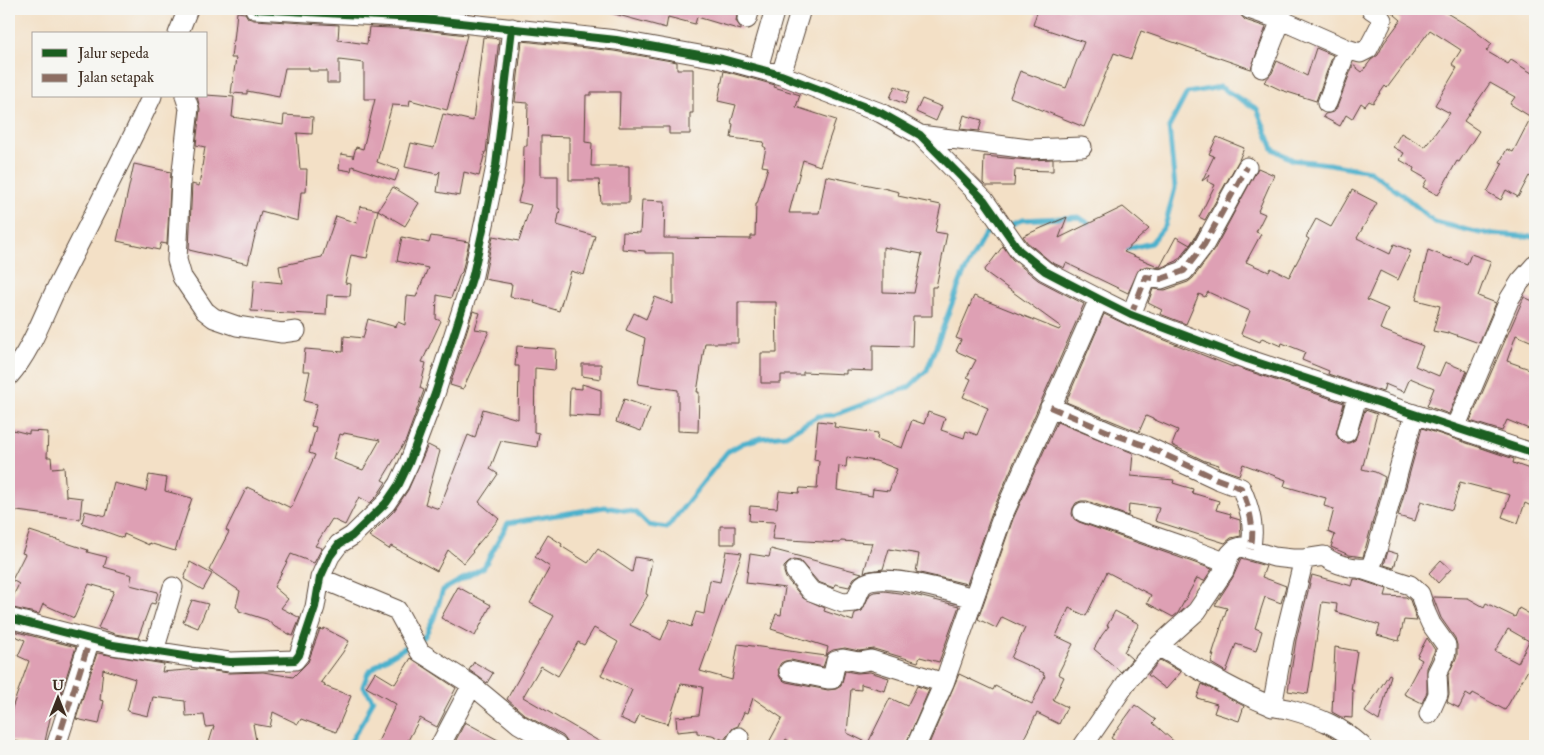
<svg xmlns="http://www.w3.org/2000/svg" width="1544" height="755" font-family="'IM FELL Double Pica',serif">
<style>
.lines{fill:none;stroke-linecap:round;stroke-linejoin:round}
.stream{stroke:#4db1cc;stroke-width:5}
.building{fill:#dea0b4;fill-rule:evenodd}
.minor-casing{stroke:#574537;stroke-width:21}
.minor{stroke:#fff;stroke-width:19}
.quiet{stroke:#8d6e63;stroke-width:6;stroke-dasharray:12 6;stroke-linecap:butt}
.cycleway-casing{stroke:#f6f6f2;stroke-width:11}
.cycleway{stroke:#1b5e20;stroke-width:8}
</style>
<rect width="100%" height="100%" fill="#f6f6f2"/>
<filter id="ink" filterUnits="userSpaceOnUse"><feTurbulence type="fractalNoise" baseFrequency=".02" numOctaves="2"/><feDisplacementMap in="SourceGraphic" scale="10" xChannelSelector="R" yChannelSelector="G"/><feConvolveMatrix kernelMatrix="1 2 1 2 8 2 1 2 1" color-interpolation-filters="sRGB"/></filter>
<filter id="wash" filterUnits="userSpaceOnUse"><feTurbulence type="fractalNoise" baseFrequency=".0096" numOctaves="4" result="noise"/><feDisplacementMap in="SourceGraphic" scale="20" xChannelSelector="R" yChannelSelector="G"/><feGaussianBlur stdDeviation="1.12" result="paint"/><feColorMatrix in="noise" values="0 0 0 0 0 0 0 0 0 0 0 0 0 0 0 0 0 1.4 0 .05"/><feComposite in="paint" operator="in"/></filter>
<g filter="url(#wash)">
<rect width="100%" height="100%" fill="#f3e0c6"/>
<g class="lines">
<!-- stream -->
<path class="stream" d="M1007 226 1022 220 1079 217 1094 227
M1122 245 1128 249 1151 243 1165 226 1175 188 1169 127 1187 93 1220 87 1257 109 1273 149 1293 160 1329 164 1370 171 1409 200 1434 222 1480 233 1535 237
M348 746 366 716 373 700 363 686 368 673 382 661 425 636 434 618 443 590 484 567 508 523 605 507 635 512 648 525 667 528 727 452 743 443 761 438 786 435 818 416 834 415 909 387 927 370 962 277 985 234 999 229"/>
</g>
<g id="blocks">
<!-- building -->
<path class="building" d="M611 9H738L736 21 741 28V30L697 17 695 24 668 17 666 28 611 13Z
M1038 9H1228L1239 13 1245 20 1266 27 1251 69 1141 31 1131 59 1114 53 1084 127 1010 97 1020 71 1066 88 1084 42 1033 25Z
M1388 9H1440L1470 27 1492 44 1486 51 1508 64 1511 60 1535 75V180L1529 176 1518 197 1506 190 1501 200 1487 192 1503 163 1500 162 1507 149 1513 152 1531 117 1510 104 1515 97 1490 83 1464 121 1479 131 1459 162 1457 161 1438 195 1423 187 1427 179 1413 171 1414 168 1400 160 1404 153 1393 147 1401 133 1425 147 1450 113 1435 105 1457 68 1452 64 1461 50 1430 30 1387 88 1385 86 1373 103 1369 101 1365 106 1361 103 1352 119 1346 115 1340 126 1323 117 1325 114 1334 112 1337 107 1353 65 1362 72 1371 60 1378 55 1384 43 1401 20Z
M237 12 245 13 248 18 254 20 339 25 338 40 367 44 369 27 414 29 467 35 447 110 410 100 409 106 392 105 377 162 399 170 395 181 352 166 351 171 339 169 341 154 353 156V158L356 147 363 149 375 99H364V63L339 60V83H327V71H309V68H285L279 97 247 91V94L231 93 236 58H231L233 41H234Z
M483 37 499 39 486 152H485L479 176 464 172 460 196 437 192 440 171 437 174 405 167 411 143 434 148 443 114 473 121Z
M522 41 614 51 677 62V69H693V113H690V134H669V127H619L620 92H591V95H586L585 142 592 143 591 166H629V203H601L599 180H569V137L541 136V176H558V208L560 209 557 225 595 236 584 275 571 271 559 311 534 303 535 301 510 297 512 284 484 279 493 236 519 241 531 205 518 202 523 183 524 146H527L528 103 515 102Z
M1316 48 1333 55 1316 101 1281 90 1264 82 1272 73 1277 61 1307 76Z
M724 71 775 85 774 87 800 95 796 107 836 120 820 166 803 160 789 213H819L826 176 883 188 899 192 898 196 941 205 935 232 947 234 936 287H932V316H913L912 346 873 345V371L846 370V374L803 372V375H781V383H761V353H777L776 302H738V343H705L697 392H699L698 432 678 431V390L638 384 645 338 626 330 634 313 646 319 655 297 673 304V253H645V251L622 249 623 232 640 233 642 200 665 201 664 238 751 239V236H755L756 204H757L768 167 762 166 766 148 763 146 764 142 731 138 733 124 731 123 736 105 718 101ZM883 247 922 254 914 293 883 292Z
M895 86 909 92 905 104 890 98Z
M206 95 234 97 232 117 283 125 284 115 313 117 312 134 297 133 300 169H307L306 192H301L298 221 261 211 248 264 189 250 192 184 199 186 205 147 196 145 200 109 197 96Z
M922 99 942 107 936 121 916 112Z
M964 115 982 120 979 131 960 129Z
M1217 137 1244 148 1239 160 1205 220 1199 217 1215 185 1207 181 1210 175 1202 181 1214 156 1209 154Z
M984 156 1028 160 1053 159V171L1015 170 1014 186H986L983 183Z
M134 164 171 172 167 244 161 243 159 250 117 241Z
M1258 168 1274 175 1258 211 1265 214 1256 232 1261 234 1246 262 1269 272 1271 268 1289 277 1309 239 1306 237 1316 219 1331 227 1352 190 1377 203 1357 238 1390 254 1394 244 1411 251 1398 280 1380 271 1367 300 1388 309 1380 329 1423 346 1415 366 1439 376 1445 362 1467 371 1449 414 1427 406 1434 388 1410 378 1404 392 1385 384 1383 392 1328 374 1329 371 1302 360 1305 352 1282 343 1281 346 1262 338 1260 342 1241 334 1250 311 1208 292 1205 297 1199 294 1186 324 1160 314 1162 310 1148 303 1153 289 1165 290 1188 282 1193 278 1214 250Z
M393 187 419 203 405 226 378 210Z
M360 206 378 210 367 258 351 255 345 283 351 284 350 296 327 295 326 315 251 311 254 280 282 283 279 266 322 257 336 216 357 223Z
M1123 207 1149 229 1124 252 1160 267 1176 237 1190 245 1201 227 1195 239 1177 261 1160 268 1147 266 1139 269 1128 293 1066 263 1064 268 1051 262 1027 242 1023 236 1067 217 1059 238Z
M431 236 469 242 462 272 460 274 451 298 437 295 436 319 441 321 422 362 426 363 420 388 424 390 406 440 382 480 386 482 377 496 370 503 359 497 345 525 332 519 315 546 322 548 314 563 291 554 274 587 288 599 281 608 300 618 293 636 275 627 267 620 239 611V609L236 607 240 591 209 570 229 532 226 530 247 487 291 508 315 455 309 453 316 427 311 426 317 404 304 401 310 371H303L305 349 343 352 344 336 363 338 368 319 396 327 398 322 405 325 407 296 416 297 428 268 397 261 402 237 429 243ZM344 433 380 440 363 470 333 459 340 434 343 435Z
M1003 246 1012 259 1038 280 1084 304 993 510 967 584 916 572 919 554 889 549 883 569 864 572 872 543 841 541 840 543 772 539 775 522 749 521 750 506 777 508 779 491 799 493 800 488 817 489 819 461 814 460 818 421 835 423 834 427 878 433 877 439 902 448 912 420 924 424 928 412 945 418 941 430 964 438 966 431 977 435 988 408 963 397 971 379 967 377 976 360 956 351 961 340 956 338 974 296 1059 330 1061 327 984 271ZM847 457 876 461 897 469 889 491 873 489 872 496 837 490 839 466 846 467Z
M1428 250 1451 259V258L1467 264 1471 254 1491 261 1478 296 1496 303 1479 343 1448 332V334L1433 331 1440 306 1416 300Z
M1524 297 1535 302V343L1516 335 1507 361 1535 371V413L1529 429 1507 420 1502 431 1470 421Z
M473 311 480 313 475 329 489 331 463 389 450 385Z
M1104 314 1127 325 1233 367V366L1344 403 1336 434 1339 439 1343 443H1349L1355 440 1365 410 1377 414 1362 469 1375 472 1385 477 1363 557 1349 555 1331 547 1335 535 1328 532 1334 509 1324 506 1326 498 1284 486 1286 480 1243 464 1239 475 1221 469 1218 467 1219 465 1205 461 1172 445 1178 430 1146 416 1139 432 1066 402Z
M517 346 556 349 555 370 535 368 534 432 539 433 537 447 501 441 490 469 498 474 479 502 499 519 472 551 473 552 464 563 448 550 437 571 391 546 389 549 369 536 394 511 408 490 428 445 440 451 425 504 439 509 468 435 475 438 483 409 518 419 519 366H515Z
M582 364H601V379L582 376Z
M582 384 601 390V417L569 415 570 388 582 389Z
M624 399 650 408 641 431 616 422Z
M1057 422 1133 453 1131 476 1174 480 1173 483 1193 489 1192 493 1219 501 1216 510 1231 514 1230 517 1240 520 1241 536 1231 538 1225 543 1155 521 1159 508 1129 504 1128 516 1087 501H1081L1076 503 1073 508 1072 514 1074 519 1079 522 1212 569 1204 581 1197 578 1178 613 1173 617 1147 603 1151 595 1107 572 1086 616 1069 608 1056 636 1073 644 1058 674 1064 677 1053 700 1067 707 1059 724 1037 713 1020 746H928L959 674 993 690 995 686 1032 704 1045 676 1043 675 1044 673 1011 658 1025 628 1002 617 996 628 978 619 1013 519Z
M1422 428 1514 459 1513 463 1535 471V508L1525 503 1518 523 1502 517 1510 495 1460 482 1452 510 1421 501 1415 521 1398 516Z
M9 429 29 434V431L48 432 47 457H51L52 468 64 467 66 496 82 498 80 519 9 510Z
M149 475 167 478 165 491 192 498 175 551 149 543V545L124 534 123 538 82 523 85 511 106 516 114 483 146 491Z
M720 526H735V544H720Z
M30 531 88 550 87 552 107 557 104 567 132 575 130 585 158 592 155 604 151 603 138 638 115 634 98 628 114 591 89 584 74 618 43 604 39 614 9 607V604L19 584 12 580 25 554 22 553Z
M548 535 562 544 561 546 588 563 598 549 632 572 635 557 652 560 646 594 648 595 630 625 661 640 670 619 691 627 696 612 704 614 710 580 720 582 726 551 742 553 700 671 732 680 738 644 826 656 828 647 771 629 776 614 781 615 785 588 746 583 750 554 769 557 771 549 862 573 854 578 849 587 835 584 834 588 818 582 800 561 793 560 788 563 784 567V572L786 578 803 598 825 608 824 611 853 621 855 613 862 611 870 594 874 592 884 591 914 595 959 606 939 662 920 657 918 662 874 649 859 651 845 648 833 650 828 653 823 667 791 660 785 661 781 663 778 668 779 675 781 679 786 682 828 690 836 689 841 686 845 671 857 673 870 672 889 678 885 691 861 684V690L851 689 847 733 868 743 890 698 907 706 917 686 929 690 905 746H796L786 739 782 746H767L782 718 753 698 748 713 744 712 738 726 733 728 724 740 712 735 697 733V730L677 732 676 717 699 715 703 687 681 684 668 724 639 715 635 725 620 718 632 690 601 675 618 642 594 628 584 645 578 642 558 676 541 666 523 697 607 746H573L568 743 563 736 525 715 507 699 554 616 530 603 550 567 535 557Z
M1388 551 1398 554 1394 568 1384 565Z
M1241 559 1266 566 1262 577 1286 586 1281 603 1265 597 1255 628 1262 631 1256 651 1236 644 1226 672 1211 663 1214 655H1212L1227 608 1215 605 1233 577Z
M1441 560 1451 569 1438 583 1429 573Z
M190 562 212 574 203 590 184 579Z
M1312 575 1352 586 1354 579H1357L1387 589 1385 596 1406 597 1410 600 1417 621 1404 620 1399 641 1377 635 1380 625 1336 612 1337 604 1322 602 1308 694 1288 691 1296 640Z
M458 587 491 605 475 636 441 618Z
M1433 597 1468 598 1484 607 1486 603 1515 617 1519 608 1535 617V665L1532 663 1505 710 1473 693 1471 697 1466 694 1459 708 1447 702 1449 694 1448 675 1457 656V645L1455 638 1441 618ZM1508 629 1529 641 1518 663 1495 651Z
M192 600 208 604 198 628 183 622Z
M1115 611 1139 624 1124 652 1132 659 1121 672 1094 649 1102 635 1109 626H1107Z
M324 628 349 641 343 652 321 682 325 684 324 686 351 696 336 732 301 719 298 724 273 712 270 727 253 724 257 746H208L214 726 206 727 204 715 186 716 185 701 153 697 148 716 127 711 135 679 103 669 100 700 104 701 99 724 76 719 97 653 164 664 162 672 198 669 229 673 263 672 293 677 308 662 320 629 323 630Z
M9 630 76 647 54 715 51 714 44 746H36L9 740V725L12 708 29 661 18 656 25 640 9 634Z
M1427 638 1435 650 1427 668V692L1422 703 1404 694 1422 660 1417 657Z
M1335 647 1357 651 1351 690H1353L1352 718 1341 717 1332 712Z
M411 658 456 688 444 711H445L437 727 420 718 405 746H376L396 704 366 687 375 672 395 684Z
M1160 660 1181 672 1166 689 1148 675Z
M474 662 493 673 487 683 469 670Z
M1389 674 1391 675 1379 721 1365 712Z
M1202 684 1244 706 1239 721 1214 713 1217 704 1197 698Z
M1135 705 1156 720 1153 723 1179 746H1122L1111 738Z
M465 722 509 746H453Z"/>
</g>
</g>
<g filter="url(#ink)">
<use href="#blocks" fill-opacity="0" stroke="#574537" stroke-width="1"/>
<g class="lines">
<defs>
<path id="minor" d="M255 9 415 18 616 40 722 59 781 75 881 113 920 135 984 200 1019 250 1045 271 1099 299 1131 315 1247 359 1535 454
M1249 9 1281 20 1347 49 1360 53 1368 49 1381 24 1382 20 1377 13 1371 9
M747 19 750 9
M178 34 188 9
M758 68 775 9
M1262 68 1281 20 1282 9
M781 75 801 9
M185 96 189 108 181 180 177 260 182 277 205 311 214 318 237 326 282 333 296 331
M1327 103 1347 49
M920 135 1029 149 1082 147
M1131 315 1146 277 1161 279 1184 271 1204 245 1247 167
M9 376C32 350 43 315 58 285 90 222 122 160 152 96
M1050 407 1113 434 1146 446 1217 479 1241 488C1249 506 1256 530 1250 549
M1455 428 1510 298 1520 282 1535 265
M1347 432 1357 397
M1083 512 1182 546 1227 563
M1361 569 1410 585 1420 594 1426 613 1431 624 1446 645V652L1443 661 1437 673 1438 694 1429 714
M795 571 811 591 843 603 855 602C857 597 860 588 863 585 879 570 953 592 973 598
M320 578 397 610 420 652 472 685 519 724 557 746
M9 618 113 645 191 657 230 662 295 660 299 655 315 607 320 578 330 556 339 544 352 536 386 503 399 484 409 463 435 394 473 275 485 220 496 166 512 28
M1158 646C1195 667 1230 689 1269 705 1276 708 1284 708 1291 710 1320 718 1340 726 1362 746
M154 651 173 587
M789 671 828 679H832L836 661 843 659 859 662 871 660 944 683
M1272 707 1284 640 1304 559
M56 746 90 639
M440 746 472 685
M734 746 739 737
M916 746 944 683 1003 515 1099 299
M1083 746 1129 679 1158 646 1197 611 1224 571 1230 554 1235 549 1241 547 1274 557 1292 559H1304L1324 556C1333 564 1359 572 1371 566L1377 550 1414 414"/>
</defs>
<!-- minor casing -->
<use href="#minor" class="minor-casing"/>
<!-- minor -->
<use href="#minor" class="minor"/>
<!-- quiet -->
<path class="quiet" d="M1131 315 1146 277 1161 279 1184 271 1204 245 1247 167
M1050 407 1113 434 1146 446 1217 479 1241 488C1249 506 1256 530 1250 549
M1535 588V590
M56 746 90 639 86 638"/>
<defs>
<path id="cycleway" d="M255 9 415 18 616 40 722 59 781 75 881 113 920 135 984 200 1019 250 1045 271 1099 299 1131 315 1247 359 1535 454
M9 618 113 645 191 657 230 662 295 660 299 655 315 607 320 578 330 556 339 544 352 536 386 503 399 484 409 463 435 394 473 275 485 220 496 166 512 28"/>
</defs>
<!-- cycleway casing -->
<use href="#cycleway" class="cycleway-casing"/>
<!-- cycleway -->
<use href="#cycleway" class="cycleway"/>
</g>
</g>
<!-- margin -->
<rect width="1544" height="755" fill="none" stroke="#f6f6f2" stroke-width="30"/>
<!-- legend -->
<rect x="32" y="32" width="175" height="65" fill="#f6f6f2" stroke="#aba49d"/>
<rect x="42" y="49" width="25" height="8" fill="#1b5e20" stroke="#aba49d"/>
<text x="78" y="58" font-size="15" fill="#3b2a1e">Jalur sepeda</text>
<rect x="42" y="74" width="25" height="8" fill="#8d6e63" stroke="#aba49d"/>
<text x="78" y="82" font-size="15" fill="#3b2a1e">Jalan setapak</text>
<!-- north arrow -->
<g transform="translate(58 698)" stroke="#f6f6f2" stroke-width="4" paint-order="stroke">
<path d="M0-4L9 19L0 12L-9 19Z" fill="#3b2a1e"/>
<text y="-8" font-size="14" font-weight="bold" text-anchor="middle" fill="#3b2a1e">U</text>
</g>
</svg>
